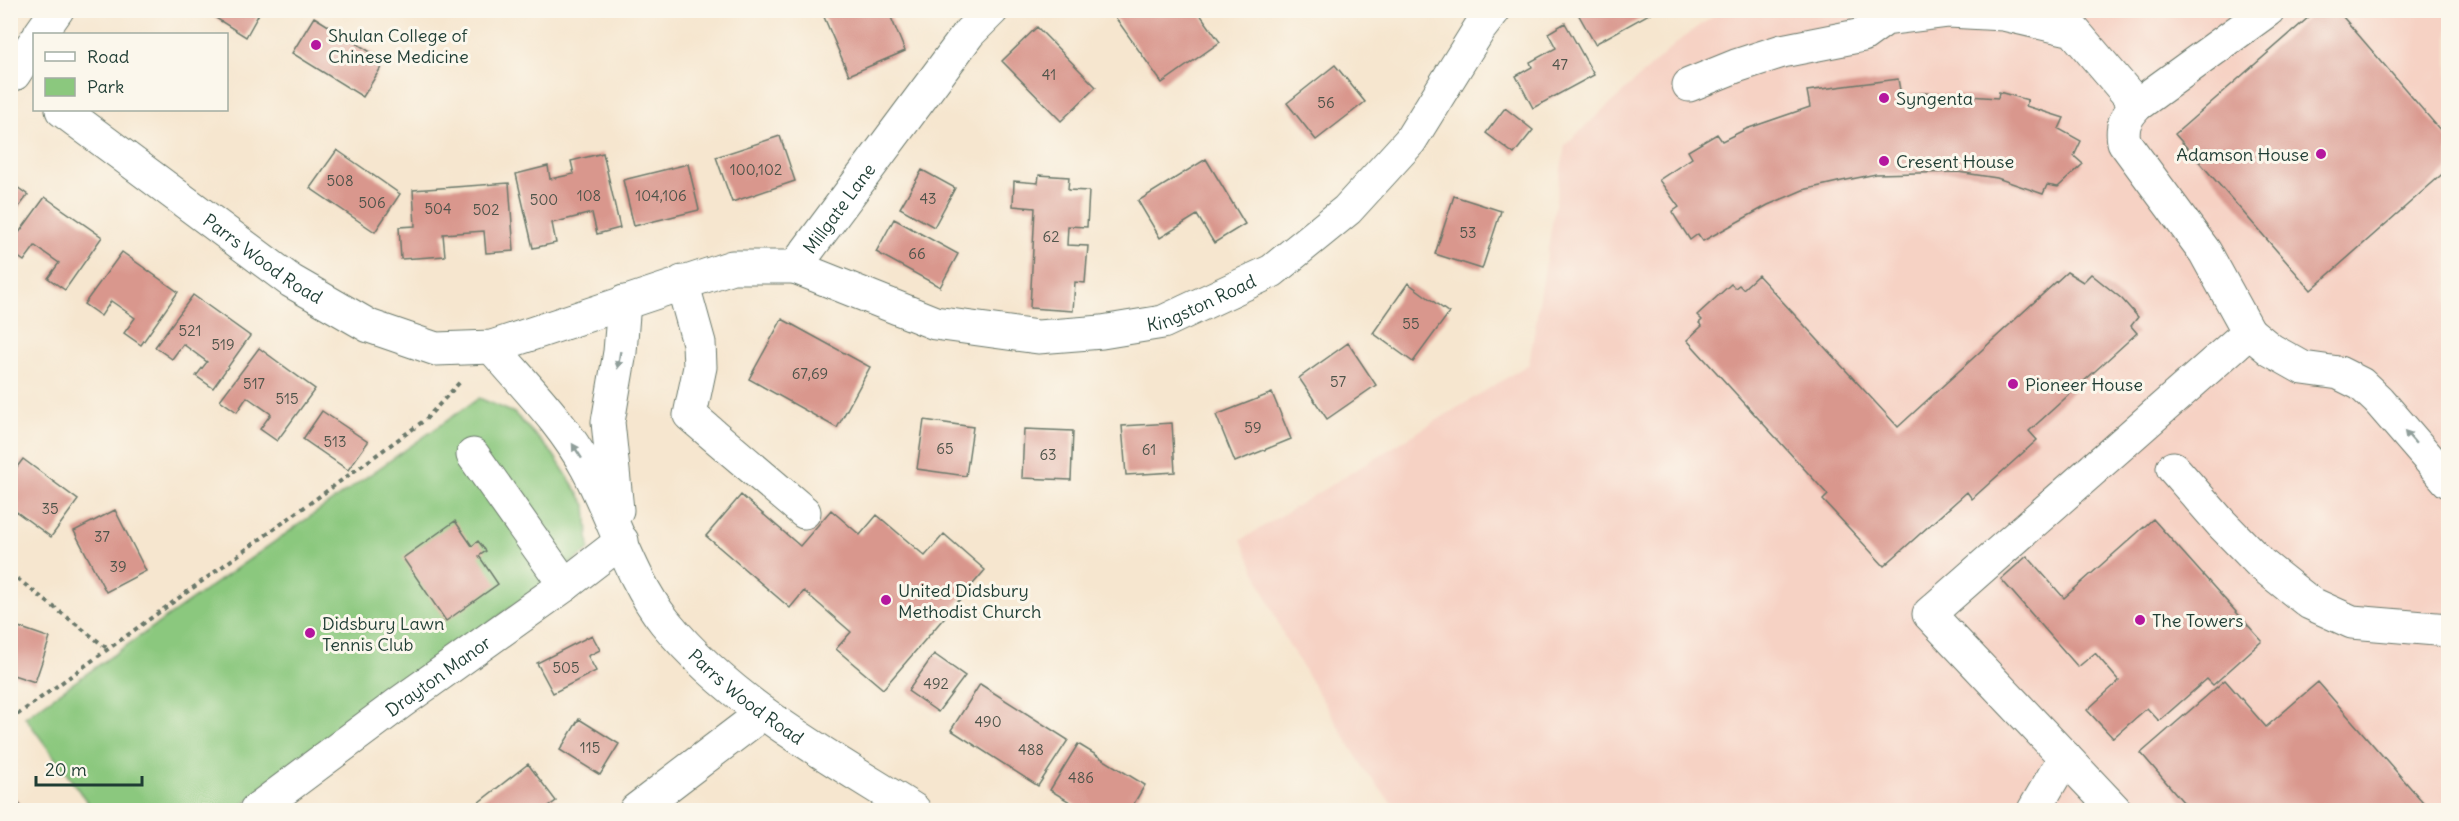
<svg xmlns="http://www.w3.org/2000/svg" width="2459" height="821" font-family="Delius,sans-serif">
<style>
.built{fill:#f6d2c4}
.green{fill:#8bc87e;stroke:#558259;stroke-width:1.5}
.building{fill:#d9978d}
.lines{fill:none;stroke-linecap:round;stroke-linejoin:round}
.minor-casing{stroke:#6a786a;stroke-width:35}
.path{stroke:#6a786a;stroke-width:4;stroke-dasharray:4.5 4.5;stroke-linecap:butt}
.minor{stroke:#fff;stroke-width:33}
.oneway{fill:#8f9e9a}
.poi-dot{fill:#b5179e;stroke:#fbf7ec;stroke-width:2}
.labels{text-anchor:middle;dominant-baseline:central;stroke-width:6;stroke-linejoin:round;paint-order:stroke}
.number-label{font-size:15px;fill:#4e544a}
.poi-label{font-size:18px;fill:#1f3d34;stroke:#fbf7ec;text-anchor:start}
.street-label{font-size:18px;fill:#1f3d34;stroke:#fbf7ec}
</style>
<rect width="100%" height="100%" fill="#fbf7ec"/>
<filter id="ink" filterUnits="userSpaceOnUse"><feTurbulence type="fractalNoise" baseFrequency=".0167" numOctaves="2"/><feDisplacementMap in="SourceGraphic" scale="12" xChannelSelector="R" yChannelSelector="G"/><feConvolveMatrix kernelMatrix="1 2 1 2 8 2 1 2 1" color-interpolation-filters="sRGB"/></filter>
<filter id="wash" filterUnits="userSpaceOnUse"><feTurbulence type="fractalNoise" baseFrequency=".008" numOctaves="4" result="noise"/><feDisplacementMap in="SourceGraphic" scale="24" xChannelSelector="R" yChannelSelector="G"/><feGaussianBlur stdDeviation="1.35" result="paint"/><feColorMatrix in="noise" values="0 0 0 0 0 0 0 0 0 0 0 0 0 0 0 0 0 1.4 0 .05"/><feComposite in="paint" operator="in"/></filter>
<g filter="url(#wash)">
<rect width="100%" height="100%" fill="#f6e6cf"/>
<!-- built -->
<path class="built" d="M1721 11H2448V810H1397L1364 769 1285 638 1241 540 1529 364 1565 145 1681 39Z"/>
<!-- green -->
<path class="green" d="M479 398 514 413 553 454 586 505 589 550 235 810H93L25 717Z"/>
<g id="blocks">
<!-- building -->
<path class="building" d="M203 10H261L246 37Z
M821 10H888L905 51 849 75Z
M1124 10H1197L1220 42 1162 83 1115 17Z
M1576 10H1650L1651 13 1595 44Z
M2317 10H2337L2448 139V169L2311 290 2175 134Z
M314 17 385 61 363 97 292 53Z
M1565 23 1594 75 1533 108 1516 76 1532 67 1530 62 1556 48 1548 33Z
M1037 27 1096 87 1061 121 1002 61Z
M1335 65 1365 102 1316 140 1287 103Z
M1898 79 1901 96 1924 93 1998 98 1999 92 2028 100 2026 106 2064 118 2059 129 2081 141 2074 156 2083 164 2058 187 2047 185 2043 194 1997 178 1958 172 1876 174 1842 181 1803 190 1768 205 1703 241 1698 234 1690 240 1672 212 1679 207 1659 180 1692 158 1688 151 1717 134 1722 141 1746 129 1810 107 1807 91Z
M1505 108 1533 130 1514 154 1486 133Z
M780 136 795 181 732 202 716 157Z
M337 150 400 194 375 232 310 188Z
M603 153 620 228 597 234 592 213 552 223 556 243 533 248 516 174 548 166 550 179 574 174 571 161Z
M1206 159 1245 224 1214 243 1197 215 1160 238 1138 201Z
M688 164 699 210 634 226 623 180Z
M922 170 955 188 934 227 900 208Z
M1039 175 1069 177 1068 190 1089 191 1087 227 1068 226 1067 245 1088 246 1085 283 1075 282 1073 311 1030 308 1035 208 1013 206 1014 181 1038 183Z
M10 182 28 195 10 219Z
M509 183 514 251 486 253 484 231 443 234 445 256 401 259 399 227 415 226 413 190Z
M1454 196 1501 211 1482 269 1435 254Z
M45 197 102 237 65 290 48 278 59 263 35 246 24 261 10 251V245Z
M894 219 958 254 940 287 876 252Z
M122 252 178 292 141 345 124 333 135 318 124 310 111 301 101 316 84 304Z
M2067 272 2083 282 2091 274 2122 299 2138 317 2131 326 2137 333 2029 431 2037 440 1972 499 1967 492 1884 566 1823 500 1828 495 1687 340 1702 326 1699 323 1702 320 1697 315 1731 284 1735 288 1739 285 1743 289 1758 275 1898 427Z
M1408 283 1449 313 1413 362 1373 333Z
M193 295 250 336 213 388 196 376 207 362 183 344 172 359 155 347Z
M782 319 870 367 837 428 749 379Z
M1348 343 1376 385 1327 419 1299 378Z
M259 348 315 389 277 441 260 429 271 414 247 397 237 412 220 400Z
M1272 393 1291 439 1235 462 1216 415Z
M322 411 368 442 348 470 303 439Z
M924 420 973 427 966 476 917 469Z
M1172 423 1175 472 1126 475 1122 426Z
M1024 429 1073 431 1071 480 1022 478Z
M23 459 78 500 51 537 10 507V476Z
M741 495 800 546 831 510 860 535 877 515 925 556 944 534 985 570 883 689 836 649 851 632 804 591 790 608 706 536Z
M115 510 146 571 106 592 74 531Z
M2153 519 2262 641 2213 685 2207 679 2159 721 2147 708 2113 738 2087 710 2119 681 2095 653 2078 667 2001 579 2027 556 2064 598Z
M455 521 472 546 478 541 486 551 479 556 498 584 446 621 403 558Z
M10 624 50 638 35 682 10 674Z
M592 635 600 650 588 656 596 671 553 693 537 663Z
M934 654 965 676 938 712 908 691Z
M2225 680 2266 727 2318 682 2430 810H2190L2141 753Z
M980 684 1068 740 1038 786 951 730Z
M579 719 619 744 600 775 560 750Z
M1078 744 1145 785 1130 810H1083L1050 790Z
M528 764 556 801 543 810H478L474 806Z
M10 792 24 810H10Z"/>
</g>
</g>
<g filter="url(#ink)">
<use href="#blocks" fill-opacity="0" stroke="#6a786a" stroke-width="1.5"/>
<g class="lines">
<defs>
<g id="minor">
<path d="M40 34 57 10"/>
<path d="M14 74 34 43"/>
<path d="M1689 85 1736 66 1782 51 1863 35 1885 19 1949 11 2003 14 2073 30 2137 105"/>
<path id="s1" d="M62 110 291 281 369 326 436 349 492 347 732 267H795L969 33 992 10"/>
<path id="s2" d="M795 267 935 323 1038 337 1102 332 1163 322 1272 271 1347 210 1410 141 1480 28 1494 10"/>
<path d="M682 282 699 343 700 367 690 415 804 512"/>
<path d="M2249 332 2271 350 2303 368 2339 373 2361 384 2378 400 2448 481"/>
<path id="s3" d="M492 347C525 386 563 423 587 468 613 516 631 580 665 622 732 704 827 755 914 810"/>
<path d="M473 455 565 585"/>
<path d="M2173 468 2221 523 2261 564 2310 603 2352 622 2448 630"/>
<path d="M617 510 608 422 620 352 624 302"/>
<path id="s4" d="M256 810 401 702 565 585 622 541"/>
<path d="M636 810 763 713"/>
<path d="M2034 810 2065 757"/>
<path d="M2115 810 1929 614 2249 332 2205 252 2124 142C2121 125 2126 117 2137 105L2268 10"/>
</g>
</defs>
<!-- minor casing -->
<use href="#minor" class="minor-casing"/>
<!-- path -->
<path class="path" d="M2446 292 2448 288
M10 573 108 649
M10 720 425 420 460 382"/>
<!-- minor -->
<use href="#minor" class="minor"/>
</g>
<!-- one-way arrows -->
<defs><path id="oneway-solid" d="M-6-.8H1V-3.2L6.5 0L1 3.2V.8H-6Z" transform="scale(1.5)"/></defs>
<g class="oneway">
<use href="#oneway-solid" transform="translate(619 360) rotate(99)"/>
<use href="#oneway-solid" transform="translate(2410 437) rotate(-131)"/>
<use href="#oneway-solid" transform="translate(577 451) rotate(-123)"/>
</g>
</g>
<!-- markers -->
<g class="poi-dot">
<circle cx="316" cy="45" r="6"/>
<circle cx="1884" cy="98" r="6"/>
<circle cx="2321" cy="154" r="6"/>
<circle cx="1884" cy="161" r="6"/>
<circle cx="2013" cy="384" r="6"/>
<circle cx="886" cy="600" r="6"/>
<circle cx="2140" cy="620" r="6"/>
<circle cx="310" cy="633" r="6"/>
</g>
<g class="labels">
<!-- number labels -->
<g class="number-label">
<text x="1560" y="64">47</text>
<text x="1049" y="74">41</text>
<text x="1326" y="102">56</text>
<text x="756" y="169">100,102</text>
<text x="340" y="180">508</text>
<text x="589" y="195">108</text>
<text x="661" y="195">104,106</text>
<text x="928" y="198">43</text>
<text x="544" y="199">500</text>
<text x="372" y="202">506</text>
<text x="438" y="208">504</text>
<text x="486" y="209">502</text>
<text x="1468" y="232">53</text>
<text x="1051" y="236">62</text>
<text x="917" y="253">66</text>
<text x="1411" y="323">55</text>
<text x="190" y="330">521</text>
<text x="223" y="344">519</text>
<text x="810" y="373">67,69</text>
<text x="1338" y="381">57</text>
<text x="254" y="383">517</text>
<text x="287" y="398">515</text>
<text x="1253" y="427">59</text>
<text x="335" y="441">513</text>
<text x="945" y="448">65</text>
<text x="1149" y="449">61</text>
<text x="1048" y="454">63</text>
<text x="50" y="508">35</text>
<text x="102" y="536">37</text>
<text x="118" y="566">39</text>
<text x="566" y="667">505</text>
<text x="936" y="683">492</text>
<text x="988" y="721">490</text>
<text x="590" y="747">115</text>
<text x="1031" y="749">488</text>
<text x="1081" y="777">486</text>
</g>
<!-- poi labels -->
<g class="poi-label">
<text x="328" y="35">Shulan College of<tspan x="328" dy="21">Chinese Medicine</tspan></text>
<text x="1896" y="98">Syngenta</text>
<text x="2309" y="154" text-anchor="end">Adamson House</text>
<text x="1896" y="161">Cresent House</text>
<text x="2025" y="384">Pioneer House</text>
<text x="898" y="590">United Didsbury<tspan x="898" dy="21">Methodist Church</tspan></text>
<text x="2152" y="620">The Towers</text>
<text x="322" y="623">Didsbury Lawn<tspan x="322" dy="21">Tennis Club</tspan></text>
</g>
<!-- street labels -->
<g class="street-label">
<text stroke="none"><textPath href="#s1" startOffset="892">Millgate Lane</textPath></text>
<text stroke="none"><textPath href="#s1" startOffset="250">Parrs Wood Road</textPath></text>
<text stroke="none"><textPath href="#s2" startOffset="423">Kingston Road</textPath></text>
<text stroke="none"><textPath href="#s4" startOffset="226">Drayton Manor</textPath></text>
<text stroke="none"><textPath href="#s3" startOffset="438">Parrs Wood Road</textPath></text>
</g>
</g>
<!-- margin -->
<rect width="2459" height="821" fill="none" stroke="#fbf7ec" stroke-width="36"/>
<!-- legend -->
<rect x="33" y="33" width="195" height="78" fill="#fbf7ec" stroke="#a3ada2" stroke-width="1.5"/>
<rect x="45" y="52" width="30" height="9" fill="#ffffff" stroke="#a3ada2" stroke-width="1.5"/>
<text x="87" y="63" font-size="18" fill="#1f3d34">Road</text>
<rect x="45" y="78" width="30" height="18" fill="#8bc87e" stroke="#a3ada2" stroke-width="1.5"/>
<text x="87" y="93" font-size="18" fill="#1f3d34">Park</text>
<!-- scale -->
<path d="M36 776v9h106v-9" fill="none" stroke="#1f3d34" stroke-width="3"/>
<text x="45" y="776" font-size="18" fill="#1f3d34" stroke="#fbf7ec" stroke-width="4.5" paint-order="stroke">20 m</text>
</svg>
